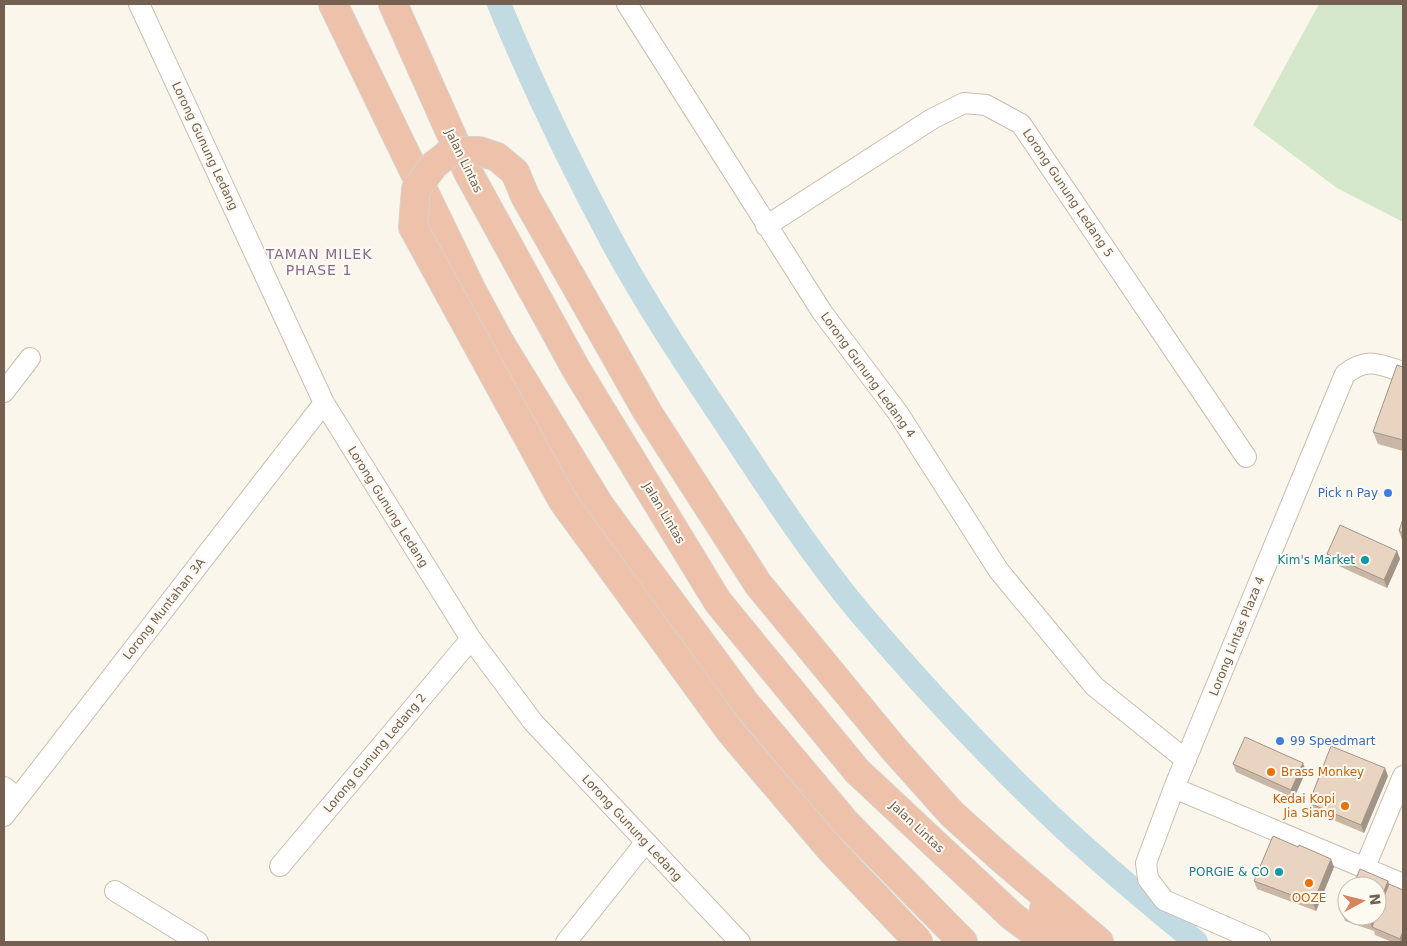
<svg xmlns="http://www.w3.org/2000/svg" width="1407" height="946" font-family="'DejaVu Sans',sans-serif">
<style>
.green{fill:#d4e7cb}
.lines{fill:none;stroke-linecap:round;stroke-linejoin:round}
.canal{stroke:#c2dbe2;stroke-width:24}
.street-casing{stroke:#c9bdaf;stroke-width:22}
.highway-casing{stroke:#d8d2ce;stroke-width:30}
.street{stroke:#fff;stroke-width:20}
.highway{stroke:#edc1aa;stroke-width:28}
.highway-bridge-casing{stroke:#d8d2ce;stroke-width:30;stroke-linecap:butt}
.highway-bridge{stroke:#edc1aa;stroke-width:28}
.wall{fill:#c8b6a6}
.shaded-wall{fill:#a29487}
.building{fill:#e8d4c1;stroke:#a29487}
.shop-dot{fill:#3f7fe0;stroke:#fdfaf2;stroke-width:2}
.culture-dot{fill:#0f9aa8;stroke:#fdfaf2;stroke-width:2}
.food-dot{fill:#e8710a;stroke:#fdfaf2;stroke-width:2}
.labels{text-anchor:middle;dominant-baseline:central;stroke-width:4;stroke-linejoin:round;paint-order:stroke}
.street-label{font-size:12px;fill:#736051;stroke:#fdfaf2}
.shop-label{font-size:12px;fill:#366cbe;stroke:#fdfaf2;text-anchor:end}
.culture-label{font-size:12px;fill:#0d838f;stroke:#fdfaf2;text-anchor:end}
.food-label{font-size:12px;fill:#c56008;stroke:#fdfaf2;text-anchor:start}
.neighbourhood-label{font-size:14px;letter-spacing:1px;fill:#85698e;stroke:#fdfaf2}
</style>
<rect width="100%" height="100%" fill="#fbf6eb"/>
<!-- green -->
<path class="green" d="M1319 4H1403V222L1337 188 1253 125Z"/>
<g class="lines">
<!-- canal -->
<path class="canal" d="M499 4C533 86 572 167 614 245 650 311 692 373 734 436 774 497 814 558 861 614 914 676 969 736 1027 793 1080 846 1138 894 1196 942"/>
<defs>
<path id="street" d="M139 4 324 403 471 639 533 722 740 942
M627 4 822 312 898 413 999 571 1094 686 1186 760
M766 226 932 119 964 103 986 105 1021 124 1246 457
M4 392 30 358
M4 787 17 798
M1174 788 1403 884
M4 816 324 403
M280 866 471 639
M1365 867 1403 776
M115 891 198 942
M566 942 645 843
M1260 942 1164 900 1148 879 1146 863 1174 788 1345 374C1368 357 1378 364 1403 372"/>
<path id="highway" d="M333 4 472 291 499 341 600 506 746 704 845 822 963 942
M393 4 468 172 576 369 718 602 857 771 1012 916 1047 942
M1001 858 1099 942
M1044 909 1067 942"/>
</defs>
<!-- street casing -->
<use href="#street" class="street-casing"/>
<!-- highway casing -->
<use href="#highway" class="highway-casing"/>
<!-- street -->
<use href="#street" class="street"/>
<!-- highway -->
<use href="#highway" class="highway"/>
<defs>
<path id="highway-bridge" d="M919 942 832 851 730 731 563 501 413 227 416 189 434 165 452 151H479L497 157 515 172 525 196 648 413 758 584 893 748 952 814 1001 858"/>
</defs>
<!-- highway-bridge casing -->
<use href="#highway-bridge" class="highway-bridge-casing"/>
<!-- highway-bridge -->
<use href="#highway-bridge" class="highway-bridge"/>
</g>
<!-- wall -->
<path class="wall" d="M1403 367V451L1378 444 1373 432Z
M1403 519V543L1399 531Z
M1397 551 1400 559 1387 588 1330 562 1327 554Z
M1233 764 1306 771 1294 798 1236 772Z
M1388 776 1364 833 1312 811 1309 803Z
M1334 867 1316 911 1257 889 1254 881Z
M1389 884 1403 942H1392L1375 935 1374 931 1345 921 1342 913 1347 900V916H1377Z"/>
<!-- shaded-wall -->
<path class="shaded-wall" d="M1397 551 1400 559 1387 588 1384 580Z
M1303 763 1306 771 1294 798 1291 790Z
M1385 768 1388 776 1364 833 1361 825Z
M1331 859 1334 867 1316 911 1313 903Z
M1388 881 1391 889 1372 927 1374 932 1371 924 1374 916H1377V908Z
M1403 931V942H1401L1400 939Z"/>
<!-- building -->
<path class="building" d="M1397 365 1403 367V440L1373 432Z
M1403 519V533L1399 531Z
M1340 525 1397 551 1384 580 1327 554Z
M1245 737 1303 763 1291 790 1233 764Z
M1331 746 1385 768 1361 825 1309 803Z
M1273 836 1298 847 1299 845 1331 859 1313 903 1254 881Z
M1360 869 1388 881 1377 908V886H1353Z
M1389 884 1403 890V931L1400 939 1372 927Z
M1347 900V914L1342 913Z
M1351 916H1374L1371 924Z"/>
<!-- markers -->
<g class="shop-dot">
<circle cx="1388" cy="493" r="5"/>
<circle cx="1280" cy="741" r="5"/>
</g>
<g class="culture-dot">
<circle cx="1365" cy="560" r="5"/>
<circle cx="1279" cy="872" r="5"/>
</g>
<g class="food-dot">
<circle cx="1271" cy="772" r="5"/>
<circle cx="1345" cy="806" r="5"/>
<circle cx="1309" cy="883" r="5"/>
</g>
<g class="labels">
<!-- street labels -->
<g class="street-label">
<text transform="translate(205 146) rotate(65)">Lorong Gunung Ledang</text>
<text transform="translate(464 161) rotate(64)">Jalan Lintas</text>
<text transform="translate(1068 193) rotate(56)">Lorong Gunung Ledang 5</text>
<text transform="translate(868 375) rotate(54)">Lorong Gunung Ledang 4</text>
<text transform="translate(388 507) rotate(58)">Lorong Gunung Ledang</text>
<text transform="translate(664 513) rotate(59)">Jalan Lintas</text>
<text transform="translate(164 609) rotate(-52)">Lorong Muntahan 3A</text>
<text transform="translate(1237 636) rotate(-68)">Lorong Lintas Plaza 4</text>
<text transform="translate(375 753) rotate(-50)">Lorong Gunung Ledang 2</text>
<text transform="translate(917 827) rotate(43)">Jalan Lintas</text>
<text transform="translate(632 828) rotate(47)">Lorong Gunung Ledang</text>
</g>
<!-- shop labels -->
<g class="shop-label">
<text x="1378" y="493">Pick n Pay</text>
<text x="1290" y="741" text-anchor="start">99 Speedmart</text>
</g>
<!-- culture labels -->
<g class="culture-label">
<text x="1355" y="560">Kim's Market</text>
<text x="1269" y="872">PORGIE &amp; CO</text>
</g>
<!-- food labels -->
<g class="food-label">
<text x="1281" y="772">Brass Monkey</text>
<text x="1335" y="799" text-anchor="end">Kedai Kopi<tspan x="1335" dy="14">Jia Siang</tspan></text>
<text x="1309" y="898" text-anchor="middle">OOZE</text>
</g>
<!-- neighbourhood labels -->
<g class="neighbourhood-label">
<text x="319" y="254">TAMAN MILEK<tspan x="319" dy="16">PHASE 1</tspan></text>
</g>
</g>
<!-- border -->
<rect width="1407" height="946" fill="none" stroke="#736051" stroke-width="10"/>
<!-- north arrow -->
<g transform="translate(1362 901) rotate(83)"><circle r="24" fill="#fdfaf2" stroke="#c6bcb2"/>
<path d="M0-4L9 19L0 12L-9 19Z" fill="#d6835f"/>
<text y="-8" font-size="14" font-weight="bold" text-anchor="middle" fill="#736051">N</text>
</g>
</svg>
